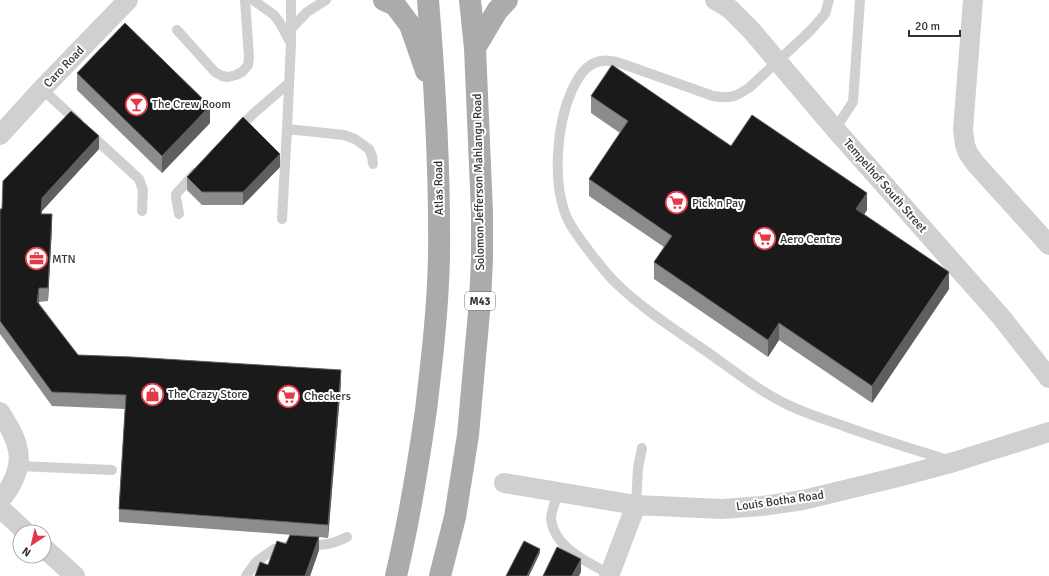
<svg xmlns="http://www.w3.org/2000/svg" width="1049" height="576" font-family="Signika,sans-serif">
<style>
.lines{fill:none;stroke-linecap:round;stroke-linejoin:round}
.lane{stroke:#d0d0d0;stroke-width:10}
.street{stroke:#d0d0d0;stroke-width:20}
.primary{stroke:#ababab;stroke-width:22}
.wall{fill:#8c8c8c}
.shaded-wall{fill:#5f5f5f}
.building{fill:#1a1a1a;stroke:#5f5f5f}
.labels{text-anchor:middle;dominant-baseline:central;stroke-width:4;stroke-linejoin:round;paint-order:stroke}
.shield{fill:#fff;stroke:#707070;stroke-width:1}
.shield-label{font-size:11px;font-weight:bold;fill:#333}
.street-label{font-size:12px;fill:#333;stroke:#fff}
.poi-label{font-size:12px;fill:#333;stroke:#fff;text-anchor:start}
</style>
<rect width="100%" height="100%" fill="#fff"/>
<g class="lines">
<!-- lane -->
<path class="lane" d="M253 0 274 15 280 23 289 40
M291 0V43L287 129 344 135 355 139 369 149 372 156 373 164
M829 0 825 14 810 31 750 87C736 97 730 99 713 96L623 64C619 63 615 61 611 61 590 58 580 73 572 90 563 110 559 132 558 154 557 173 558 192 564 210 568 224 578 236 586 247 596 260 606 274 618 285 642 308 670 326 697 345 727 365 755 389 788 405 805 413 823 419 841 425 876 438 912 449 948 460
M177 30 215 72 222 76 228 77 236 75 242 72 248 65 249 58 245 0
M290 30 307 12 326 0
M42 89 78 122
M835 129 853 102 860 0
M237 130 254 113 289 83
M89 133 139 179 143 190 142 211
M179 214 176 197V194L195 173
M282 219 287 129
M18 466 112 470
M558 492C556 499 551 512 551 519 554 547 588 563 610 574
M636 505 638 468 642 448
M306 545C324 545 331 545 347 537
M246 576 256 562 274 549 287 546"/>
<!-- street -->
<path class="street" d="M715 0 730 9 751 30 835 129 1002 318 1049 378
M973 0 963 130 965 145 968 153 975 163 1049 245
M0 135 42 89 128 0
M0 412C7 423 14 434 17 446 23 465 13 486 0 500
M504 483 636 505 722 509 762 506 803 500 894 478 954 462 1049 432
M0 508 26 532
M44 548 75 576
M609 576 636 505"/>
<!-- primary -->
<path class="primary" d="M384 0 395 5 410 25 426 71
M475 48 497 11 507 0
M396 576C409 521 418 466 426 410 432 359 438 308 439 256 440 171 435 85 428 0
M440 576 455 517 468 435 480 301 482 259V213L475 48 470 0"/>
</g>
<!-- wall -->
<path class="wall" d="M77 73 210 123 162 173 77 90Z
M591 96 731 146 867 210 864 215 949 289 872 403 779 340 768 357 654 279V262L664 247 589 196V179L620 133 591 113Z
M99 149 42 211V214L52 227 48 301 39 302V303L78 355 341 383 328 538 319 537V550L310 576H255L268 565 286 544 306 536 119 522V509L125 409 52 406 0 334V209H2Z
M280 167 243 205H202L187 190V177Z"/>
<!-- shaded-wall -->
<path class="shaded-wall" d="M210 106V123L162 173V156Z
M99 136V149L42 211 41 228V214L42 198Z
M280 154V167L243 205V192Z
M867 193V210L856 226V209Z
M52 214V227L48 301V288Z
M949 272V289L872 403V386Z
M39 288V302L37 315V302Z
M779 323V340L768 357V340Z
M341 370V383L328 538V525Z
M319 537V550L310 576H305Z
M540 549V553L529 576H527Z
M581 559V572L579 576H572Z"/>
<!-- building -->
<path class="building" d="M125 23 210 106 162 156 77 73Z
M612 65 731 146 752 115 867 193 856 209 949 272 872 386 779 323 768 340 654 262 672 236 589 179 628 121 591 96Z
M71 111 99 136 42 198 41 214H52L48 288H39L37 302 78 355 132 357 341 370 328 525 119 509 126 395 52 392 0 321V209H2L3 181Z
M243 117 280 154 243 192H202L187 177Z
M290 535 319 537 305 576H255L260 562 268 565 277 541 286 544Z
M524 541 540 549 527 576H528H506Z
M557 547 581 559 572 576H543Z"/>
<!-- icons -->
<defs>
<symbol id="bar-ring" viewBox="-11 -11 22 22"><circle r="9.5" fill="#fff" stroke="#e63946" stroke-width="1.5"/><path d="M-6-5H6L.8 .8V4.5H3.5V6h-7V4.5H-.8V.8Z" fill="#e63946"/></symbol>
<symbol id="supermarket-ring" viewBox="-11 -11 22 22"><circle r="9.5" fill="#fff" stroke="#e63946" stroke-width="1.5"/><path d="M-6-5.5h2.5l.6 2H6L4.5 2H-2.5L-4.4-4H-6ZM-1.5 3.2a1.3 1.3 0 1 0 .1 0ZM3 3.2a1.3 1.3 0 1 0 .1 0Z" fill="#e63946"/></symbol>
<symbol id="office-ring" viewBox="-11 -11 22 22"><circle r="9.5" fill="#fff" stroke="#e63946" stroke-width="1.5"/><path d="M-6-3h4V-5.5h4V-3h4V5H-6ZM-1-4.5V-3h2v-1.5ZM-6 0V1H6V0Z" fill="#e63946"/></symbol>
<symbol id="shop-ring" viewBox="-11 -11 22 22"><circle r="9.5" fill="#fff" stroke="#e63946" stroke-width="1.5"/><path d="M-5-2.5h2.3a2.7 3.5 0 0 1 5.4 0H5L5.5 6h-11ZM-1.5-2.5h3a1.5 2.3 0 0 0-3 0Z" fill="#e63946"/></symbol>
</defs>
<g fill-rule="evenodd">
<use href="#bar-ring" x="124" y="92" width="25" height="25"/>
<use href="#supermarket-ring" x="664" y="190" width="25" height="25"/>
<use href="#supermarket-ring" x="752" y="226" width="25" height="25"/>
<use href="#office-ring" x="24" y="246" width="25" height="25"/>
<use href="#shop-ring" x="140" y="382" width="25" height="25"/>
<use href="#supermarket-ring" x="276" y="384" width="25" height="25"/>
</g>
<g class="labels">
<!-- shield labels -->
<rect class="shield" x="465" y="292" width="30" height="18" rx="3"/>
<g class="shield-label">
<text x="480" y="301">M43</text>
</g>
<!-- street labels -->
<g class="street-label">
<text transform="translate(64 67) rotate(-46)">Caro Road</text>
<text transform="translate(479 182) rotate(-91)">Solomon Jefferson Mahlangu Road</text>
<text transform="translate(885 186) rotate(49)">Tempelhof South Street</text>
<text transform="translate(439 188) rotate(-91)">Atlas Road</text>
<text transform="translate(780 501) rotate(-8)">Louis Botha Road</text>
</g>
<!-- poi labels -->
<g class="poi-label">
<text x="152" y="104">The Crew Room</text>
<text x="692" y="203">Pick n Pay</text>
<text x="780" y="239">Aero Centre</text>
<text x="52" y="259">MTN</text>
<text x="168" y="394">The Crazy Store</text>
<text x="304" y="396">Checkers</text>
</g>
</g>
<!-- north arrow -->
<g transform="translate(32 544) rotate(215)"><circle r="19" fill="#ffffff" stroke="#adadad"/>
<path d="M0-3L7 15L0 10L-7 15Z" fill="#e63946"/>
<text y="-6" font-size="11" font-weight="bold" text-anchor="middle" fill="#333333">N</text>
</g>
<!-- scale -->
<path d="M909 30v6h51v-6" fill="none" stroke="#333333" stroke-width="2"/>
<text x="915" y="30" font-size="12" fill="#333333" stroke="#ffffff" stroke-width="3" paint-order="stroke">20 m</text>
</svg>
